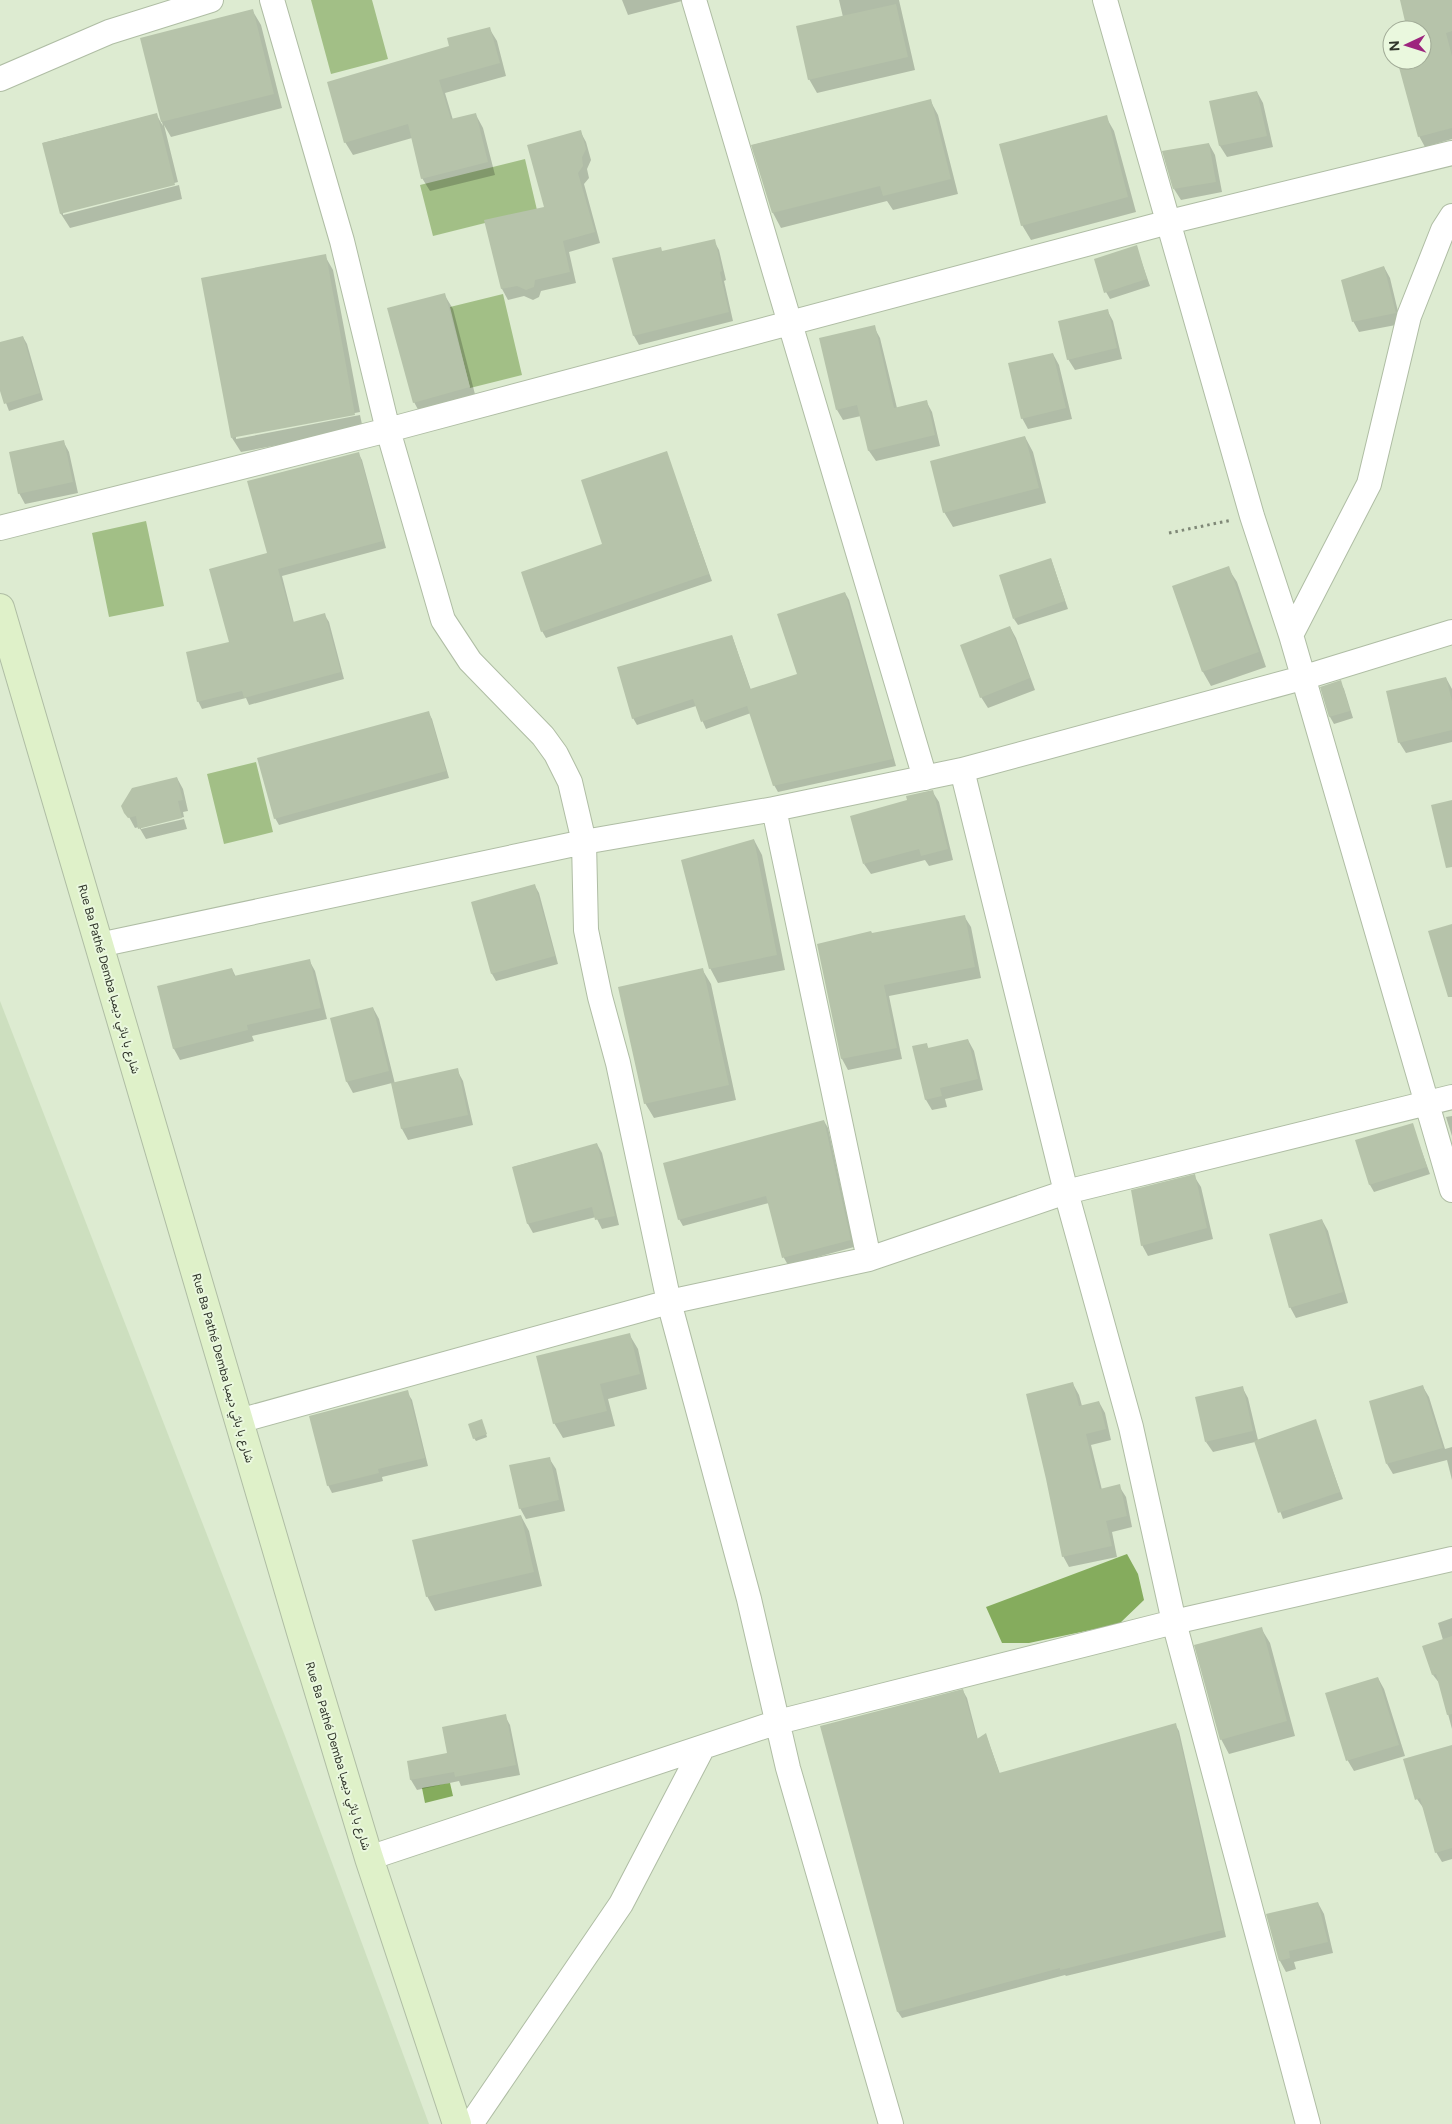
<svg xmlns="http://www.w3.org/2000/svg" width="1452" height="2124" font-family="Figtree,Vazirmatn,sans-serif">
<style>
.built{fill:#cddfbf}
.green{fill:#a2bf86}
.water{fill:#85ac5d}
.shadow{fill:#0003}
.building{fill:#b6c3aa}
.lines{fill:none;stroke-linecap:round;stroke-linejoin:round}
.street-casing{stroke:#afbda4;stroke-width:26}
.secondary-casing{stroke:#afbda4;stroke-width:30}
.path{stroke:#7f8877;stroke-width:3;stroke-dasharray:2.5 4;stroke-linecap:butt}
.street{stroke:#fff;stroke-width:24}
.secondary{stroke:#dff1c9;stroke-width:28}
.labels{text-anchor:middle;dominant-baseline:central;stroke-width:4;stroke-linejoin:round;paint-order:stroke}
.street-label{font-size:12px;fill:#30352b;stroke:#eaf8de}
</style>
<rect width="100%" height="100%" fill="#ddebd1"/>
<!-- built -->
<path class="built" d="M0 1001 285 1736 429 2124H0Z"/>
<!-- green -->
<path class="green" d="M311 0H372L388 59 331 74Z
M525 159 537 210 433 236 420 185Z
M503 294 522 375 470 388 450 307Z
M146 521 164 606 109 617 92 533Z
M256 762 273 832 224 844 207 774Z"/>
<!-- water -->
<path class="water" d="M1127 1554 1138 1574 1144 1600 1119 1624 1029 1643H1002L986 1607Z
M450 1783 453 1796 425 1803 422 1788Z"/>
<!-- shadow -->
<path class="shadow" d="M622 0H686L628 15Z
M839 0H899L915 70 817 93 809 79 843 17Z
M1401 0H1452V139L1425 147 1419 136 1398 60H1422V30H1408Z
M252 10 261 25 282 108 171 137 164 125 178 182 63 212V215L179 185 182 199 70 228 61 214 43 143 156 114 163 126 141 39Z
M489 28 497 41 506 76 445 93 453 120 476 115 483 128 495 175 430 191 422 178 412 138 353 155 345 142 450 47Z
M1257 92 1263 103 1273 147 1227 157 1220 146 1211 102Z
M930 100 938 115 958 194 893 210 887 201 781 228 773 213 753 145Z
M1106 117 1114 131 1136 212 1031 240 1022 225Z
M580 131 586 142 591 160 587 169 589 178 584 184 600 243 569 252 576 283 541 291 539 297 533 300 524 296 508 300 502 289 486 221 546 208Z
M1209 144 1215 155 1222 192 1181 200 1174 189Z
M714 241 719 250 726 280 724 281 733 321 639 345 634 336 614 258 663 252Z
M1136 246 1150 286 1110 299 1106 292Z
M325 256 333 270 360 412 236 436V439L360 415 363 429 241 452 232 438Z
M1384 267 1390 278 1401 324 1359 332 1353 321Z
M444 294 453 309 477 402 422 417 414 402Z
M1107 310 1113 321 1122 359 1075 370 1068 359Z
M874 327 880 338 897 408 926 401 932 412 940 446 876 461 869 451 861 416 843 420 837 410Z
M23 337 27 344 43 400 9 411 0 387V344Z
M1053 354 1059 365 1072 419 1028 429 1022 418Z
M1025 437 1033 452 1046 503 953 527 944 512Z
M63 441 69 452 78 493 25 504 19 493Z
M666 452 712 581 546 638 542 631Z
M358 453 362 460 386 548 282 576 294 623 324 614 329 622 344 679 249 705 246 698 202 709 198 701 231 643 268 554Z
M1051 559 1068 609 1018 625 1014 619Z
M1228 568 1237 582 1266 667 1211 686 1203 672 1173 587Z
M845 593 849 600 896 766 778 792 774 785 751 713 706 729 696 706 637 725 633 718 732 636 751 690 798 675Z
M1010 627 1016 638 1035 690 988 708 981 697Z
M1446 678 1452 689V742L1406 753 1399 742Z
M1340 682 1344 689 1353 718 1334 724 1330 717 1322 688Z
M428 712 432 719 449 778 279 825 275 818Z
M177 778 183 789 188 811 183 812 184 817 141 827V829L184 819 187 829 146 839 139 827 135 828 123 806Z
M932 791 939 802 953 860 929 866 925 860 871 874 864 864 909 801Z
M754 840 762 855 785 970 718 983 710 968Z
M535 886 539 893 558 964 496 981 492 974 473 903Z
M964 916 971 927 981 978 889 996 902 1059 848 1070 842 1059 872 934Z
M309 960 315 971 327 1019 252 1036 254 1041 180 1060 174 1049 158 987 232 969 236 977Z
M702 969 711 984 736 1100 654 1118 645 1103Z
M373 1008 379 1019 395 1084 457 1070 463 1081 473 1125 408 1140 402 1129 392 1083 353 1093 347 1082 331 1019Z
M968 1040 974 1051 983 1090 945 1099 947 1107 932 1110 926 1100V1044L929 1049Z
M1452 1116V1136L1446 1117Z
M824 1121 828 1128 854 1247 788 1265 784 1258 769 1203 683 1226 679 1219Z
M1412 1125 1430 1174 1374 1192 1370 1185 1357 1141Z
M597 1144 602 1153 619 1225 602 1229 596 1217 533 1233 528 1224 513 1167Z
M1194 1176 1201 1187 1213 1239 1148 1256 1142 1245Z
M1322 1220 1328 1231 1348 1303 1296 1318 1290 1307Z
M629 1334 638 1349 647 1389 608 1399 615 1426 563 1438 554 1423Z
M1073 1384 1079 1395 1082 1406 1099 1402 1105 1413 1111 1440 1091 1445 1102 1490 1119 1486 1126 1497 1132 1527 1112 1532 1117 1557 1069 1567 1063 1556Z
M1242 1387 1248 1398 1258 1440 1315 1421 1343 1499 1283 1519 1255 1442 1213 1452 1206 1442Z
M1423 1387 1429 1397 1445 1449 1452 1447V1480L1447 1460 1393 1474 1387 1464Z
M407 1392 412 1400 428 1466 382 1477 383 1481 332 1493 328 1485Z
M483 1424 487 1437 476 1441 474 1438Z
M549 1458 556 1469 565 1511 526 1519 520 1508Z
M521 1516 529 1531 542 1586 435 1611 427 1596Z
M1452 1618V1729L1440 1684 1433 1675 1443 1640 1438 1623Z
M1261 1628 1270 1643 1295 1736 1229 1754 1221 1739Z
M1378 1678 1384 1689 1405 1756 1354 1771 1348 1761 1327 1694Z
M963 1691 967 1698 978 1740 986 1735 1000 1774 1175 1724 1179 1731 1226 1937 1066 1976 1065 1975 902 2018 898 2012Z
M505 1716 510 1725 520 1775 461 1786 459 1781 417 1790 411 1780 408 1762 449 1754Z
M1452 1746V1859L1442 1862 1436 1852 1424 1809 1417 1799Z
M1318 1903 1324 1914 1333 1953 1294 1962 1296 1969 1286 1972 1280 1961 1268 1915Z"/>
<!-- building -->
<path class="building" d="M1400 0H1452V31L1446 33 1452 56V128L1418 137 1397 60H1422V30H1407Z
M896 4 908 57 808 80 796 26Z
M253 9 274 94 161 122 140 38Z
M490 27 500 63 439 80 451 119 476 113 488 162 421 179 408 124 344 143 327 82 449 46 447 38Z
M1257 91 1267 136 1219 146 1209 101Z
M931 99 951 179 883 196 880 186 772 213 751 145Z
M157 113 175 185 60 214 42 143Z
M1107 115 1128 197 1021 226 999 144Z
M581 130 586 149 582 157 583 166 578 173 595 232 563 241 570 272 535 280 534 287 526 290 517 286 501 289 484 220 544 207 527 145Z
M1209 143 1216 182 1173 189 1162 151Z
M715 239 722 271 720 272 729 312 633 336 612 258 661 247 662 251Z
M1137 245 1147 279 1104 293 1094 259Z
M326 254 355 415 231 438 201 278Z
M1384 266 1396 313 1352 322 1341 280Z
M445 293 470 387 413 403 387 308Z
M1108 309 1117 348 1067 360 1058 321Z
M875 325 894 408 927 400 935 435 868 451 857 405 836 410 819 338Z
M23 336 40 393 4 404 0 391V342Z
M1053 353 1066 408 1021 419 1008 363Z
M1025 436 1039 488 943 513 930 461Z
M64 440 73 482 18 494 9 452Z
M667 451 709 574 541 632 521 572 602 544 581 480Z
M359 452 383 541 278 569 293 622 325 613 341 672 244 698 242 691 197 702 186 652 229 642 209 569 267 553 247 481Z
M1051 558 1065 601 1013 619 999 575Z
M1229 566 1259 652 1202 672 1172 586Z
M845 592 893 759 773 786 747 706 701 722 693 699 632 719 617 667 732 635 750 689 797 674 777 614Z
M1010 626 1030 678 980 698 960 645Z
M1446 677 1452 701V730L1398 743 1386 691Z
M1341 680 1350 711 1329 717 1320 687Z
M429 711 446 771 274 819 257 758Z
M177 777 183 800 178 801 182 818 138 829 136 816 128 818 124 813 121 806 132 788Z
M933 790 948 849 921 856 919 849 863 864 850 816 907 800 906 796Z
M1452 800V867L1446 868 1431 805Z
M754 839 777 955 709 969 681 860Z
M535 884 555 956 491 974 471 902Z
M965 915 975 967 884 985 897 1048 841 1059 817 944 871 931 872 933Z
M1452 924V997H1448L1428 931Z
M310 959 321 1008 247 1025 248 1030 173 1049 157 986 232 968 234 976Z
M703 968 729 1085 644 1104 618 987Z
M373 1007 389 1071 346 1082 330 1018Z
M968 1039 978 1079 940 1088 942 1096 925 1100 912 1046 927 1043 928 1048Z
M458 1068 468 1115 401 1129 391 1083Z
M824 1120 851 1240 782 1258 766 1196 678 1220 663 1163Z
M1413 1123 1427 1167 1369 1185 1355 1140Z
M597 1143 615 1216 595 1220 592 1207 527 1224 512 1167Z
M1195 1174 1207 1228 1141 1246 1131 1190Z
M1322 1219 1343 1292 1289 1308 1269 1234Z
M630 1333 640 1374 600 1384 607 1411 553 1424 536 1356Z
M1073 1382 1079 1406 1099 1401 1106 1429 1086 1434 1094 1468 1100 1489 1120 1484 1127 1516 1106 1521 1112 1546 1062 1557 1046 1479 1026 1394Z
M1423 1385 1443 1448 1386 1464 1369 1401Z
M1243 1386 1253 1431 1205 1442 1195 1397Z
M408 1390 425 1458 378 1469 379 1473 327 1486 309 1416Z
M482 1419 487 1434 473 1439 468 1424Z
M1316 1419 1340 1492 1278 1513 1254 1441Z
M550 1457 559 1500 519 1509 509 1465Z
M521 1515 534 1572 426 1597 412 1540Z
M1262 1627 1287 1721 1220 1740 1194 1645Z
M1452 1636V1714L1447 1715 1436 1674 1432 1675 1422 1646Z
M1378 1677 1399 1745 1346 1761 1325 1693Z
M963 1689 977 1739 986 1733 999 1773 1176 1723 1223 1930 1060 1970V1968L897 2012 820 1726Z
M506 1714 516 1765 455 1777 454 1772 410 1780 407 1761 447 1753 442 1727Z
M1452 1745V1848L1435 1853 1420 1798 1415 1800 1403 1759Z
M1318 1902 1328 1942 1289 1951 1290 1958 1279 1961 1266 1914Z"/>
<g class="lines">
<defs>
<path id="street" d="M272 0 342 241 388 430 443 620 470 661 543 736 556 754 570 782 584 842 586 930 600 997 618 1063 669 1302 749 1599 788 1768 891 2124
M694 0 925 778
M1105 0 1252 516 1291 635 1452 1190
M0 79 109 32 211 0
M0 528 388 430 1169 222 1452 153
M1291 635 1369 484 1409 316 1443 230 1452 216
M962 770 1066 1192 1131 1427 1174 1622 1308 2124
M774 809 869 1259
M99 945 584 842 774 809 962 770 1302 678 1452 632
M239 1421 669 1302 869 1259 1066 1192 1452 1097
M369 1858 778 1722 1174 1622 1452 1559
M471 2124 621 1904 703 1747"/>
<path id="secondary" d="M0 608 301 1632 369 1858 457 2124"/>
</defs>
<!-- street casing -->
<use href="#street" class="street-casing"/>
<!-- secondary casing -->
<use href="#secondary" class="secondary-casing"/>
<!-- path -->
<path class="path" d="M1169 533 1232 520"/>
<!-- street -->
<use href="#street" class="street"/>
<!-- secondary -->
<use href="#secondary" class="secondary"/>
</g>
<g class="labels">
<!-- street labels -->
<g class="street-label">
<text transform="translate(109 979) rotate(74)">Rue Ba Pathé Demba شارع با باثي ديمبا</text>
<text transform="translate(223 1368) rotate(74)">Rue Ba Pathé Demba شارع با باثي ديمبا</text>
<text transform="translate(338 1756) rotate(73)">Rue Ba Pathé Demba شارع با باثي ديمبا</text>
</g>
</g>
<!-- north arrow -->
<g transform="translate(1407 45) rotate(266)"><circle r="24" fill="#eaf8de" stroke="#a0aa96"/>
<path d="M0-4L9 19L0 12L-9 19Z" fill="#9d257e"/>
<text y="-8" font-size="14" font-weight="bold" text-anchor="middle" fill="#30352b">N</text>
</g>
</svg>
